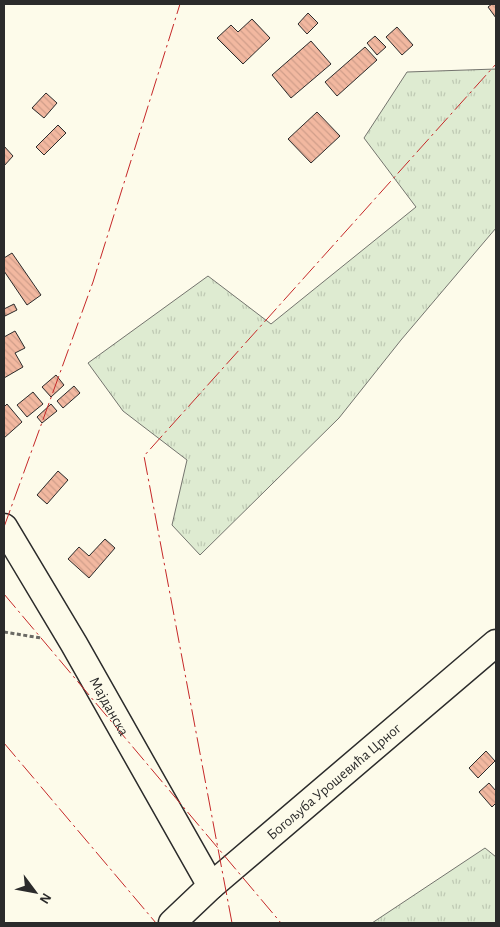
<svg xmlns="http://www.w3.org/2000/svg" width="500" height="927" font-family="'Alegreya Sans',sans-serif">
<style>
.grass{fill:url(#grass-tufts);stroke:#74746e}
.building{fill:url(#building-back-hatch);stroke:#2b2b2b}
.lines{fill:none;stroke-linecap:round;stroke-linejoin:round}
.minor-casing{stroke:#2b2b2b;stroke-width:29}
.path{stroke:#6a6964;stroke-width:3;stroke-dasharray:4 2.5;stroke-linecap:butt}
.minor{stroke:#fdfbea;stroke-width:26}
.power{stroke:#c62828;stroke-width:1;stroke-dasharray:18 4 2.5 4;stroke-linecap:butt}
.labels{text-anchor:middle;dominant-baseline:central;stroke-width:4;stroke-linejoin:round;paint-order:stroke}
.street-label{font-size:15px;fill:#2b2b2b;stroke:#fdfbea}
</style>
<defs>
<pattern id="grass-tufts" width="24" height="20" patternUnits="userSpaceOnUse" patternTransform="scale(1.25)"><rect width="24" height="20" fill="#deebd1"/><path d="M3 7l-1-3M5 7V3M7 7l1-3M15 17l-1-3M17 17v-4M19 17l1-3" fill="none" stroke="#bfcab4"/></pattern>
<pattern id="building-back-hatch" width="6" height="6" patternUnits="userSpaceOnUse" patternTransform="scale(1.25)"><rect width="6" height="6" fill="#f2b8a0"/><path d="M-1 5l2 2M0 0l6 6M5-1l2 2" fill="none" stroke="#d09e8a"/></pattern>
</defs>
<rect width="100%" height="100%" fill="#fdfbea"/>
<!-- grass -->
<path class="grass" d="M496 69V228L401 340 339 418 200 555 172 525 187 460 123 411 88 363 208 276 271 324 416 207 364 138 407 72Z
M485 848 496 857V923H372Z"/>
<!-- building -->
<path class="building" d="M492 4H496V18L488 7Z
M308 13 318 23 307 34 298 24Z
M252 19 270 38 243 64 217 38 231 25 238 32Z
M397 27 413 45 402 55 386 37Z
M375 36 386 47 377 55 367 43Z
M311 41 331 64 291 98 272 75Z
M365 47 377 60 337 96 325 82Z
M46 93 57 103 44 118 32 108Z
M317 112 340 136 311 163 288 139Z
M58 125 66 133 44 155 36 147Z
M4 146 13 156 4 166Z
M12 253 41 295 27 305 4 271V258Z
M14 304 17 310 5 316 4 309Z
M15 331 25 348 15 353 23 367 4 378V337Z
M56 375 64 385 51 397 42 387Z
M74 386 80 393 63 408 57 401Z
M33 392 43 404 27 417 17 405Z
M7 404 22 422 4 438V407Z
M51 404 57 411 42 423 37 417Z
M58 471 68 480 47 504 37 495Z
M105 539 115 548 89 578 68 559 79 547 89 556Z
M486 751 495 761 478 778 469 768Z
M489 783 496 791V803L492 807 479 792Z"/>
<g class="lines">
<defs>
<g id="minor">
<path id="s1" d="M4 527 74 644 211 886"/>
<path id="s2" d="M172 923 211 886 496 643"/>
</g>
</defs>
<!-- minor casing -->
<use href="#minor" class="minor-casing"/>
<!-- path -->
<path class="path" d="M4 632 41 638"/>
<!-- minor -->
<use href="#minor" class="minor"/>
<!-- power -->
<path class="power" d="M4 527 93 282 180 4
M4 594 281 923
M4 743 156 923
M232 923 144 456 496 64"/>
</g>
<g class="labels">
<!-- street labels -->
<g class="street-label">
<text stroke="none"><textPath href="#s1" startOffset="208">Мајданска</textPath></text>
<text stroke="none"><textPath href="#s2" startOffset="215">Богољуба Урошевића Црног</textPath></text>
</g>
</g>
<!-- border -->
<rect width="500" height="927" fill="none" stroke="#2b2b2b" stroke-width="10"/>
<!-- north arrow -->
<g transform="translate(35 892) rotate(122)" stroke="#fdfbea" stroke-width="4" paint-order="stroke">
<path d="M0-4L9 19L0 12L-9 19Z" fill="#2b2b2b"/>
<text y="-8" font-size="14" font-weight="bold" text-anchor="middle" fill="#2b2b2b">N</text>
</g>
</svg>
